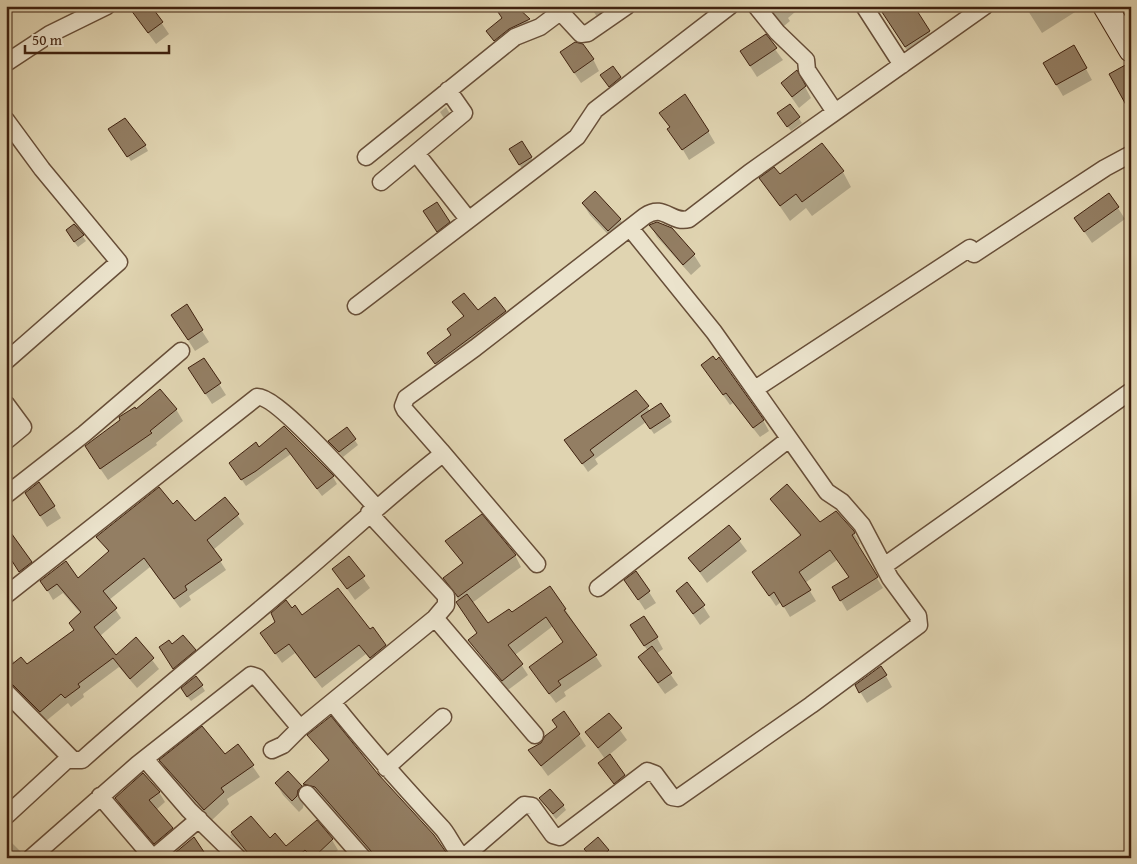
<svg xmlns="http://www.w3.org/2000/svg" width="1137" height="864" font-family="'Gentium Book Plus',serif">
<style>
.shadow{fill:#0003}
.building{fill:#937e63;stroke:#3f210f}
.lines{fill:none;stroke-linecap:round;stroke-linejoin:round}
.street-casing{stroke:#674e38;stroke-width:19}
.secondary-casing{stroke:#3f210f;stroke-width:26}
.street{stroke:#ebe3cc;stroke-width:16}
.secondary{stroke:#ebe3cc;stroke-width:24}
</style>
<rect width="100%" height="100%" fill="#e0d4b1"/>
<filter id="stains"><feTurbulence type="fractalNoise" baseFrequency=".004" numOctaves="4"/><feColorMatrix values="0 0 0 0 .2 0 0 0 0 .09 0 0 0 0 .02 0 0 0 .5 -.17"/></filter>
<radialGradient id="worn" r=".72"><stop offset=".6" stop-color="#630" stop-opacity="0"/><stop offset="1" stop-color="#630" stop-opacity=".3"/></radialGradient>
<!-- shadow -->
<path class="shadow" d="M150 6 169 34 156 44 129 7Z
M590 6H622L603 26Z
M767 6H802L788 18 790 21 784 26Z
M1025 6H1082L1083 7 1042 33Z
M515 7 532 25 498 45 491 37Z
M886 18 929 31 935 42 912 58Z
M765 36 783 60 757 77 748 63Z
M1074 47 1092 80 1063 96 1044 64Z
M561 53 593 59 599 71 581 83Z
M612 67 623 83 613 91 605 81Z
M797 72 811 98 799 108 782 84Z
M790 105 802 123 791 131 782 119Z
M446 107 449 112 456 123H447L440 112Z
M661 113 708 131 715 143 689 160Z
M113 134 145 145 148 151 131 161Z
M513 155 531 157 534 163 523 170Z
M843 172 851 187 812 216 806 208 790 221 761 179Z
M1109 194 1125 219 1092 243 1075 218Z
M583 204 620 219 627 231 615 242 590 215Z
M449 222 455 234 444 242 431 223Z
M74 225 86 241 78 247 70 236Z
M651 226 672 229 694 255 701 266 691 275 657 237Z
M494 299 510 320 441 371 429 354 452 336 464 318 454 302 478 312Z
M186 306 209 342 195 351 179 326Z
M702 365 763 420 769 431 760 437 733 403 730 405Z
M196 379 219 384 226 395 212 404Z
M635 392 650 411 661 404 672 422 654 434 646 422 595 459 598 464 588 472 566 440Z
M176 409 183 421 156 443 157 445 108 480 93 458 136 411Z
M284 428 333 477 337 484 322 496 291 454 246 486 235 470Z
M347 429 358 445 343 457 330 441Z
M225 499 244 524 213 550 226 570 189 596 191 600 180 608 150 567 109 600 121 618 100 636 116 656 136 639 159 669 137 688 119 667 83 694 84 697 71 707 68 703 46 721 20 694 9 691 6 694V651L15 663 27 666 75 631 81 614 63 593 53 600 42 581 77 580 109 553 98 537 173 506 195 523Z
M771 499 820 524 853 531 860 544 857 546 883 588 847 611 833 587 850 578 837 560 805 583 816 601 790 617 781 602 776 606 753 572 801 537Z
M33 505 54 506 61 518 47 527Z
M6 524 36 571 25 579 6 554Z
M729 527 747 551 707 583 690 559Z
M447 541 515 555 521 567 472 603 488 625 512 614 565 609 602 666 564 692 566 696 556 703 537 678 564 643 553 626 515 655 528 675 508 690 470 640 478 633 445 578 463 565Z
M349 558 370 588 355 600 333 569Z
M626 581 649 592 656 603 645 610Z
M677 591 703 606 710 617 700 625Z
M292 609 302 617 370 631 385 645 391 656 376 668 366 654 322 688 295 653 282 663 261 633Z
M638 637 657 638 663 649 656 654 678 685 665 694 639 658 648 651Z
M172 646 195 650 198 656 177 673 163 653Z
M881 667 892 687 867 703 856 685Z
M202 686 205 691 191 701 185 694Z
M609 715 627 740 609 755 631 787 621 794 600 763 605 759 586 732Z
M309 735 449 858H373L322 798 311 795 305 784 329 762Z
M579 735 586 746 548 776 529 750Z
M238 745 260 777 227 799 229 804 211 821 167 772 161 760 225 756Z
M276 783 301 786 307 798 304 802 303 808 299 812 283 795Z
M159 792 165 802 156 810 178 839 161 853 122 808 116 798Z
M540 799 563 805 566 810 556 819Z
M250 818 269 840 286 848 332 840 338 850 330 858H248L236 845 230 835Z
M6 837 22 853 24 858H6Z
M608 851 611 856 609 858H592Z"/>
<!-- building -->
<path class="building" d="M128 6H151L163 22 148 33Z
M494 6H516L530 19 509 29 494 41 486 31 502 18Z
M878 6H914L930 31 905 47Z
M766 34 777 48 750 66 740 51Z
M575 42 583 44 594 59 574 73 560 52Z
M1074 45 1087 68 1056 85 1043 63Z
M1129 63 1131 64V114L1109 74Z
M613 66 621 77 609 87 600 75Z
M797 70 806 86 792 97 781 83Z
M685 94 709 131 682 150 667 129 670 127 659 113Z
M790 104 800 117 787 127 777 113Z
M125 118 146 145 127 157 108 129Z
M522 141 532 157 519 165 509 149Z
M822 143 844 171 802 202 796 194 780 206 759 178 774 167 780 174Z
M595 191 621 219 608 231 582 203Z
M1109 193 1119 207 1084 232 1074 218Z
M437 202 450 222 437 232 423 211Z
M657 222 672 228 695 254 683 265 649 225Z
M74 224 84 235 74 242 66 230Z
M464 293 478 310 495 297 506 311 435 364 427 353 451 335 447 329 464 316 452 302Z
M187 304 203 330 188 340 171 315Z
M713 356 716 360 719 357 764 420 753 428 726 393 723 395 701 365Z
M204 358 221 383 205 394 188 368Z
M160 389 177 409 150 431 152 433 100 469 85 446 120 420 119 417 135 407 136 409Z
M636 390 649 406 590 450 594 455 582 464 564 440Z
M661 403 670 416 650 429 641 416Z
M284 426 334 476 317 489 286 448 256 471 241 480 229 463 256 442 259 447Z
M347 427 356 439 339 452 328 441Z
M39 482 55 506 40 516 25 493Z
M787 484 820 522 836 511 854 531 855 533 852 535 878 577 840 601 832 587 849 577 830 550 799 572 811 590 783 607 774 592 769 596 752 572 801 535 770 499Z
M159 487 173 504 177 500 195 521 225 497 239 514 207 540 222 560 185 586 187 590 174 599 144 558 103 591 117 608 94 627 116 655 136 637 154 658 130 679 113 658 78 684 80 687 65 698 61 694 40 712 13 685 6 682V669L21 657 27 664 74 630 69 623 81 612 57 584 47 591 40 581 66 561 78 578 109 551 96 537Z
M482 514 516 555 458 597 443 578 463 563 445 541Z
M729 525 741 539 700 572 688 558Z
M6 526 32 562 19 572 12 561 6 565Z
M349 556 365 576 347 589 332 569Z
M636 571 650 591 638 600 624 580Z
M687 582 705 605 693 614 676 591Z
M550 586 566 609 564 610 597 655 558 681 561 685 549 694 529 667 563 642 546 617 508 645 523 664 502 681 468 640 477 633 456 602 467 594 488 623 509 609 512 612Z
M338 588 370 629 373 627 386 645 370 658 359 645 315 678 289 644 275 654 260 633 275 622 271 613 286 600 292 608 295 605 302 615Z
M644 616 658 637 644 646 630 625Z
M183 635 196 650 173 669 159 647 169 640 172 644Z
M652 646 672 673 658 683 638 657Z
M881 666 887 675 859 693 855 685Z
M196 676 203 685 187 697 181 688Z
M564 711 580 734 541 766 528 750 541 743 545 736 557 727 552 720Z
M609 713 622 728 598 748 585 732Z
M331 716 378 774 434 835 450 858H373L371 851 315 787 303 784 329 760 307 735Z
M202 726 225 754 238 744 254 765 221 788 224 792 204 810 159 760Z
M610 754 625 775 614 784 598 763Z
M288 771 302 786 298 790 297 796 292 801 275 783Z
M143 773 160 792 149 800 173 828 154 844 115 798Z
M550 789 564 805 553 814 539 798Z
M251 816 270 838 275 833 286 846 317 820 333 839 313 858 305 850 296 858H252L231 832Z
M194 837 208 858H169Z
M598 837 609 850 600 858H592L584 849Z"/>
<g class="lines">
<defs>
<path id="street" d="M555 6 581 34 588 33 627 6
M756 6 777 32 806 60 807 70 835 112
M864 6 902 65
M6 63 50 34 107 6
M6 120 42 169 119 262 6 361
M416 153 468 219
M366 157 515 37 540 27 560 12
M381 182 464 113 448 90
M974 254 1105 168 1131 154
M356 306 577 137 595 110 730 6
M755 389 970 248
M6 404 23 427 6 441
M441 451 537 564
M6 495 84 434 181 351
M884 566 1131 391
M598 588 789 439
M6 595 257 397C277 395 358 488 376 507
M435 618 535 735
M6 692 70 757 73 760H82C148 701 217 646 284 589 337 545 386 498 440 456L441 451 405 410 403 406 406 398 475 348 645 216C664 203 671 224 689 219L749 173 985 6
M333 703C367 746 404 787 442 828 449 835 456 855 465 856L524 805 532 806 553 835 560 837 647 771 655 774 672 797 678 798 811 705 919 625 918 616 890 578 862 525 842 502 827 492 714 332 630 228
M272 750 283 745 299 729
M145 759 189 810 238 858
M386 768 443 717
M307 794 363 858
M100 796 153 858
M6 816 70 757
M31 858 138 764 251 675 257 677 295 722 299 729 435 618 446 605V596L369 513
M153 858 199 819"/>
<path id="secondary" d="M1105 6 1131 50"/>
</defs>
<!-- street casing -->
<use href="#street" class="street-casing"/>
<!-- secondary casing -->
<use href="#secondary" class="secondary-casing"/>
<!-- street -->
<use href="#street" class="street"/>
<!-- secondary -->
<use href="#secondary" class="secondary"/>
</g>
<!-- margin -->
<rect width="1137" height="864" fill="none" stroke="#e0d4b1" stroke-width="25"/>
<rect x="8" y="8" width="1122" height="849" fill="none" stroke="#3f210f" stroke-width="2.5"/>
<rect x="12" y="12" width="1112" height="839" fill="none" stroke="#3f210f"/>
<!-- scale -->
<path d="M25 45v8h144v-8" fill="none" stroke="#3f210f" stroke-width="2.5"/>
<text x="32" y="45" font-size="15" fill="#3f210f" stroke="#ebe3cc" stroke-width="4" paint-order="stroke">50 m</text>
<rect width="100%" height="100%" filter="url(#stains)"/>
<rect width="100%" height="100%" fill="url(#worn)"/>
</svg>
